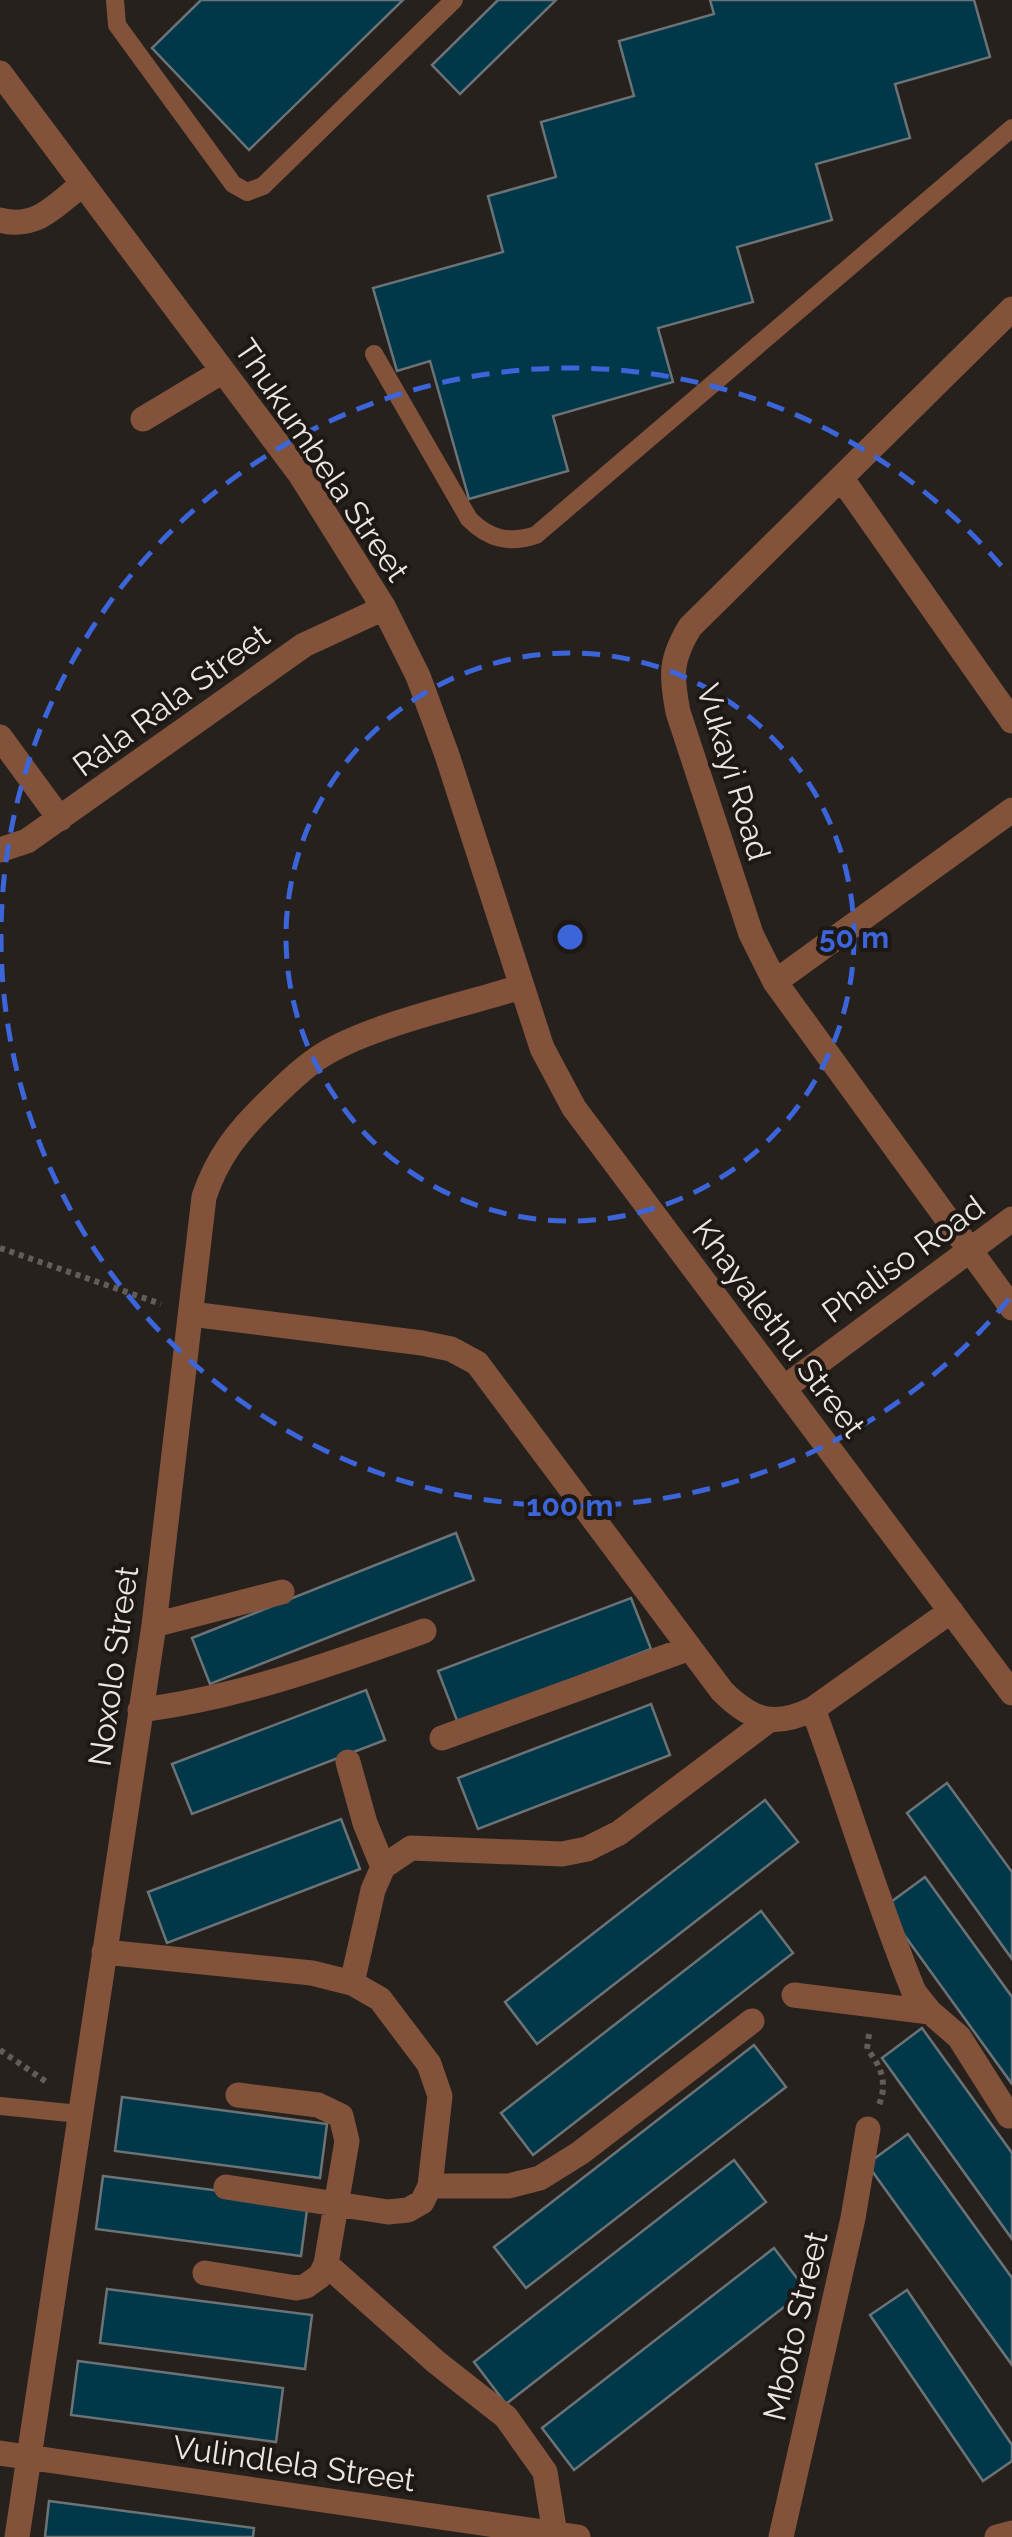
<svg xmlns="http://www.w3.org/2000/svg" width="1012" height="2537" font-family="Raleway,sans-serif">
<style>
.building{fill:#003849;stroke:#6c7377;stroke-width:2.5}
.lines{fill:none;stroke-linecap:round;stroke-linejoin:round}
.path{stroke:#625d5a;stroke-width:6;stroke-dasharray:5 5;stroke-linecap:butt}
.lane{stroke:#82533a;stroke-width:18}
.street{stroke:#82533a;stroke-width:25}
.ring{fill:none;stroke:#3c65da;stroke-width:5;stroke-dasharray:18 12}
.labels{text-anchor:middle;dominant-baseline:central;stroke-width:8;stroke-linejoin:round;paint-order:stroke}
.street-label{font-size:32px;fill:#eae6e4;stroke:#1e1815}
.centre{fill:#3c65da;stroke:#1e1815;stroke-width:5}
.ring-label{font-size:30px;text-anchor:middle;font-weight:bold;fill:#3c65da;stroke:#1e1815;stroke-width:8;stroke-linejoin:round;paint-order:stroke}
</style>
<rect width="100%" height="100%" fill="#27211e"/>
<!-- building -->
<path class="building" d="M201 0H403L249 150 152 48Z
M498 0H556L460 94 432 65Z
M710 0H974L990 57 895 84 910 138 816 164 832 220 737 247 753 302 658 328 673 382 553 416 568 471 469 499 430 361 397 371 373 288 503 252 488 196 556 177 541 122 634 96 619 41 714 14Z
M456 1533 474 1580 210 1684 192 1638Z
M631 1598 651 1649 458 1723 438 1671Z
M366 1690 385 1740 192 1814 172 1764Z
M651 1704 670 1755 478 1829 458 1778Z
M947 1783 1012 1872V1959L907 1813Z
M765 1800 798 1842 537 2044 505 2002Z
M341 1819 360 1869 167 1943 148 1892Z
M925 1877 1012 1997V2084L884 1907Z
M761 1911 793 1953 533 2155 501 2113Z
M922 2028 1012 2153V2239L882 2058Z
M754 2045 786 2087 526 2288 494 2247Z
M122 2097 327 2124 320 2178 115 2151Z
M908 2134 1012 2278V2365L867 2164Z
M734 2160 766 2202 506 2404 474 2362Z
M103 2176 308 2202 301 2256 96 2229Z
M774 2248 806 2290 574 2470 542 2428Z
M107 2289 312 2315 305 2369 100 2343Z
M907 2290 1012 2445V2461L983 2481 870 2315Z
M78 2361 283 2388 276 2442 71 2415Z
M49 2501 254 2528 253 2537H45Z"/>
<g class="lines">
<!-- path -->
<path class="path" d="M0 1248 161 1304
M869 2034 867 2049C881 2066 888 2082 879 2105
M0 2050 48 2083"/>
<!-- lane -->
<path class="lane" d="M115 0 117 25 233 184 247 192 263 186 454 0
M374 354 469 519C489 539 509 544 536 535L1012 128
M0 2106 79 2114"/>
<!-- street -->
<path class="street" d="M0 73 300 474 384 608 418 676 447 755 542 1048 574 1108 1012 1693
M0 220C37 230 55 205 83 184
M1012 309 690 627C670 660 671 675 678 712L751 934 775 982 1012 1308
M143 419 223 371
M842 479 1012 721
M0 737 60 819
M0 850 27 841 304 645 384 608
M775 982 1012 810
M191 1314 422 1343 451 1349 477 1363 722 1691C752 1721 774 1728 813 1709L951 1611
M784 1388 1012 1219
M154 1625 282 1592
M813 1709C848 1803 876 1899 914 1992L930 2012 959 2037 1009 2116
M140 1710C238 1698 331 1664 424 1631
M442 1738 690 1648
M348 1762 365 1823 383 1867
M104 1952 312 1973 352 1983 380 1999 429 2064 440 2096 430 2186 422 2202 408 2210 388 2212 226 2187
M352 1983 373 1890 383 1867 411 1848 562 1854 587 1849 619 1833 769 1720
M794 1995 930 2012
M430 2186H509L540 2178 580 2153 752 2021
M326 2264 436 2362 506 2417 545 2472 555 2534
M205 2273 296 2288 306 2286 320 2276 326 2264 347 2141 341 2116 318 2105 238 2095
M0 2453 578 2537
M17 2537 154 1625 204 1197C217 1158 237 1132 267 1103 283 1087 299 1071 318 1058 365 1026 464 1005 520 987
M781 2537 853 2218 868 2129
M997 2537 1012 2533"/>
</g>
<!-- distance rings -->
<g class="ring">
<circle cx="570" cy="937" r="284"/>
<path d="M1009 1299A569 569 0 1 1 1009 575"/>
</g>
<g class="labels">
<!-- street labels -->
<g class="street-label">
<text transform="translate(322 460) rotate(56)">Thukumbela Street</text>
<text transform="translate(171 700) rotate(-36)">Rala Rala Street</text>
<text transform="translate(734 772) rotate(73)">Vukayi Road</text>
<text transform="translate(903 1259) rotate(-36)">Phaliso Road</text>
<text transform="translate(779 1328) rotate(53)">Khayalethu Street</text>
<text transform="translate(113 1666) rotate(-82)">Noxolo Street</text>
<text transform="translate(795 2326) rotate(-77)">Mboto Street</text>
<text transform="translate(294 2463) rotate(8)">Vulindlela Street</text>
</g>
</g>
<circle cx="570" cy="937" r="15" class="centre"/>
<g class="ring-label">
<text x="854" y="948">50 m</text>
<text x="570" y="1516">100 m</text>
</g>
</svg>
